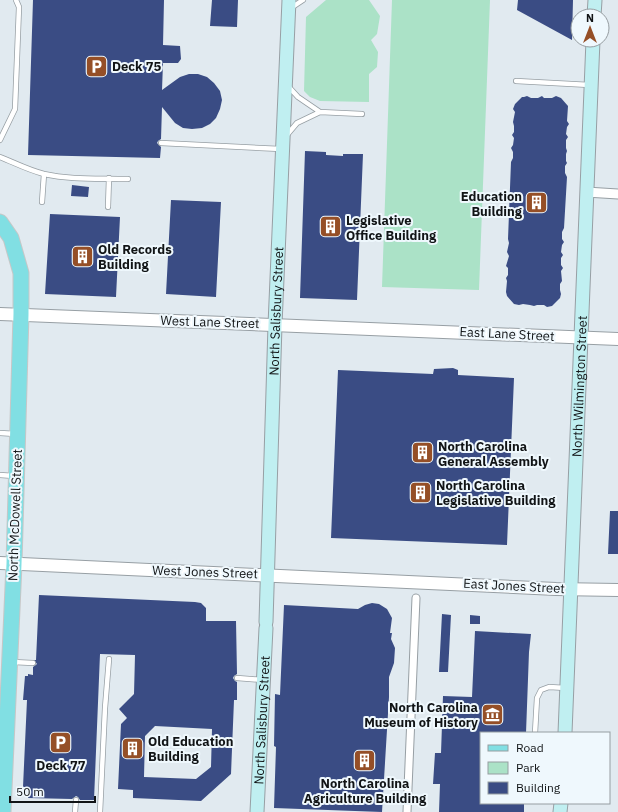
<svg xmlns="http://www.w3.org/2000/svg" width="618" height="812" font-family="'IBM Plex Sans',sans-serif">
<style>
.green{fill:#abe2c7}
.building{fill:#3a4c84;fill-rule:evenodd}
.lines{fill:none;stroke-linecap:round;stroke-linejoin:round}
.service-casing{stroke:#979fa4;stroke-width:6}
.pedestrian-casing{stroke:#979fa4;stroke-width:9}
.minor-casing{stroke:#979fa4;stroke-width:11}
.tertiary-casing{stroke:#979fa4;stroke-width:14}
.secondary-casing{stroke:#979fa4;stroke-width:15}
.primary-casing{stroke:#c6c7c7;stroke-width:17}
.service{stroke:#fff;stroke-width:4.5}
.pedestrian{stroke:#fff;stroke-width:7}
.minor{stroke:#fff;stroke-width:9}
.tertiary{stroke:#fff;stroke-width:12}
.secondary{stroke:#c0eff1;stroke-width:13}
.primary{stroke:#81dfe3;stroke-width:15}
.labels{text-anchor:middle;dominant-baseline:central;stroke-width:4;stroke-linejoin:round;paint-order:stroke}
.poi-label{font-size:13px;font-weight:bold;fill:#111416;stroke:#eff8fd;text-anchor:start}
.street-label{font-size:13px;fill:#111416;stroke:#eff8fd}
</style>
<rect width="100%" height="100%" fill="#e1eaf0"/>
<!-- green -->
<path class="green" d="M326 0H369L380 16 377 34 371 40 378 52 377 67 369 74V102L320 101 310 97 304 91 306 17Z
M392 0H490L479 290 382 287Z"/>
<!-- building -->
<path class="building" d="M33 0H164L163 45 180 46 181 59 178 63H163L162 90 180 77 189 74H198L207 77 214 83 220 91 222 100 220 109 216 118 210 124 202 128 192 129 183 128 175 123 162 107 161 139 158 141 157 143 161 147 160 158 28 155Z
M212 0H238L237 27 210 26Z
M518 0H573L572 40 517 10Z
M527 96 531 98H538L542 96 544 98H552L556 96 561 98 568 106 567 121 569 124 567 127 566 134 568 137 566 140V148L567 151 566 154V161L567 163 565 166V173L567 177 564 228 562 232V239L564 242 562 245 561 252 563 255 561 258V265L563 268 561 271 562 281 560 284V290L561 294 560 298 552 306 547 307 544 305H537L534 306 530 305 523 304 519 305 514 304 507 296 506 292 507 281 506 278 508 275V268L506 266 509 256 507 252 509 243 508 239 511 162 513 158V152L511 148 513 145 514 138 512 135 514 132V126L513 122 515 112 513 109 515 104 522 97H524Z
M305 151 326 152V155L343 156V154H363L357 300 300 298Z
M72 185 89 187 88 197 71 196Z
M171 200 221 202 216 297 166 294Z
M50 214 120 217 116 297 45 294Z
M453 368 458 370V375L514 378 507 545 331 538 338 370 433 374 434 369Z
M610 511H618V554H608Z
M39 595 195 602 201 603 206 608V621H236L237 674 234 676 233 678 235 681 237 682V700H234L231 774 201 801 133 798V790L118 789 121 724 127 718 119 709 134 694 135 655 100 654 94 800H80L78 797 76 796 72 799 28 798V787H23L27 700H23L25 676H28V674L33 675V667L37 664 34 660H36ZM155 726 212 729 211 767 196 779 144 777 145 736Z
M372 603 379 604 387 609 392 618 390 633H392L391 639 395 648 394 663 389 677V697L382 812 274 808 276 747 274 746 275 694 280 695 284 605 358 609 365 605Z
M442 614 451 615 448 672H439Z
M470 615 480 616V624H470Z
M475 631 531 634 529 652 526 733H481V803H524V812H439L440 784H433L435 753H441L443 696 472 697Z"/>
<g class="lines">
<defs>
<path id="service" d="M291 8 303 0
M516 81 590 85
M287 85 298 97 320 112
M286 136 297 123 320 112 362 114
M0 140 15 109 19 7 16 0
M161 143 281 149
M0 157C15 163 28 170 44 174 71 180 100 178 128 179
M42 202 44 174
M108 207 109 178
M0 433 16 434
M0 475 14 476
M13 662 33 663
M237 678 262 680
M535 733 537 698 541 690 549 687 566 688
M75 812 76 800
M100 812 105 708 109 659"/>
<path id="pedestrian" d="M407 812 416 598"/>
<path id="minor" d="M586 192 618 194"/>
<path id="tertiary" d="M0 314 618 339
M0 563 556 589 618 590"/>
<g id="secondary">
<path d="M594 16 595 0"/>
<path id="s1" d="M266 622 275 325 289 0"/>
<path id="s2" d="M565 733 593 40"/>
<path id="s3" d="M257 812 266 628"/>
<path d="M560 812 561 803"/>
</g>
<path id="primary" d="M0 222 11 238 21 273V314L14 564 3 812"/>
</defs>
<!-- service casing -->
<use href="#service" class="service-casing"/>
<!-- pedestrian casing -->
<use href="#pedestrian" class="pedestrian-casing"/>
<!-- minor casing -->
<use href="#minor" class="minor-casing"/>
<!-- tertiary casing -->
<use href="#tertiary" class="tertiary-casing"/>
<!-- secondary casing -->
<use href="#secondary" class="secondary-casing"/>
<!-- primary casing -->
<use href="#primary" class="primary-casing"/>
<!-- service -->
<use href="#service" class="service"/>
<!-- pedestrian -->
<use href="#pedestrian" class="pedestrian"/>
<!-- minor -->
<use href="#minor" class="minor"/>
<!-- tertiary -->
<use href="#tertiary" class="tertiary"/>
<!-- secondary -->
<use href="#secondary" class="secondary"/>
<!-- primary -->
<use href="#primary" class="primary"/>
</g>
<!-- icons -->
<defs>
<symbol id="parking-square" viewBox="-11 -11 22 22"><rect x="-9" y="-9" width="18" height="18" rx="4" fill="#954f27" stroke="#eff8fd"/><path d="M-3.5-5.5H1a3.5 3.5 0 0 1 0 7H-1V5.5H-3.5ZM-1-3.4V-.6H.8a1.4 1.4 0 0 0 0-2.8Z" fill="#fff"/></symbol>
<symbol id="building-square" viewBox="-11 -11 22 22"><rect x="-9" y="-9" width="18" height="18" rx="4" fill="#954f27" stroke="#eff8fd"/><path d="M-4-6H4V6H1V3H-1V6H-4ZM-2.5-4.3h1.7v1.8h-1.7ZM.8-4.3h1.7v1.8H.8ZM-2.5-1h1.7V.8h-1.7ZM.8-1h1.7V.8H.8Z" fill="#fff"/></symbol>
<symbol id="museum-square" viewBox="-11 -11 22 22"><rect x="-9" y="-9" width="18" height="18" rx="4" fill="#954f27" stroke="#eff8fd"/><path d="M0-6L6-3V-2H-6V-3ZM-5-1h2V3h-2ZM-1-1h2V3h-2ZM3-1h2V3H3ZM-6 4H6V6H-6Z" fill="#fff"/></symbol>
</defs>
<g fill-rule="evenodd">
<use href="#parking-square" x="84" y="54" width="25" height="25"/>
<use href="#building-square" x="524" y="190" width="25" height="25"/>
<use href="#building-square" x="318" y="214" width="25" height="25"/>
<use href="#building-square" x="70" y="244" width="25" height="25"/>
<use href="#building-square" x="410" y="440" width="25" height="25"/>
<use href="#building-square" x="408" y="480" width="25" height="25"/>
<use href="#museum-square" x="480" y="702" width="25" height="25"/>
<use href="#parking-square" x="48" y="730" width="25" height="25"/>
<use href="#building-square" x="120" y="736" width="25" height="25"/>
<use href="#building-square" x="352" y="748" width="25" height="25"/>
</g>
<g class="labels">
<!-- poi labels -->
<g class="poi-label">
<text x="112" y="66">Deck 75</text>
<text x="522" y="196" text-anchor="end">Education<tspan x="522" dy="15">Building</tspan></text>
<text x="346" y="220">Legislative<tspan x="346" dy="15">Office Building</tspan></text>
<text x="98" y="249">Old Records<tspan x="98" dy="15">Building</tspan></text>
<text x="438" y="446">North Carolina<tspan x="438" dy="15">General Assembly</tspan></text>
<text x="436" y="485">North Carolina<tspan x="436" dy="15">Legislative Building</tspan></text>
<text x="478" y="707" text-anchor="end">North Carolina<tspan x="478" dy="15">Museum of History</tspan></text>
<text x="148" y="741">Old Education<tspan x="148" dy="15">Building</tspan></text>
<text x="61" y="765" text-anchor="middle">Deck 77</text>
<text x="365" y="783" text-anchor="middle">North Carolina<tspan x="365" dy="15">Agriculture Building</tspan></text>
</g>
<!-- street labels -->
<g class="street-label">
<text stroke="none"><textPath href="#s1" startOffset="311">North Salisbury Street</textPath></text>
<text transform="translate(210 322) rotate(2)">West Lane Street</text>
<text transform="translate(507 334) rotate(3)">East Lane Street</text>
<text stroke="none"><textPath href="#s2" startOffset="347">North Wilmington Street</textPath></text>
<text transform="translate(15 515) rotate(-88)">North McDowell Street</text>
<text transform="translate(205 572) rotate(2)">West Jones Street</text>
<text transform="translate(514 586) rotate(3)">East Jones Street</text>
<text stroke="none"><textPath href="#s3" startOffset="92">North Salisbury Street</textPath></text>
</g>
</g>
<!-- legend -->
<rect x="480" y="732" width="130" height="72" fill="#eff8fd" stroke="#969da1"/>
<rect x="488" y="745" width="20" height="6" fill="#81dfe3" stroke="#969da1"/>
<text x="516" y="752" font-size="12" fill="#111416">Road</text>
<rect x="488" y="762" width="20" height="12" fill="#abe2c7" stroke="#969da1"/>
<text x="516" y="772" font-size="12" fill="#111416">Park</text>
<rect x="488" y="782" width="20" height="12" fill="#3a4c84" stroke="#969da1"/>
<text x="516" y="792" font-size="12" fill="#111416">Building</text>
<!-- north arrow -->
<g transform="translate(590 28)"><circle r="19" fill="#eff8fd" stroke="#969da1"/>
<path d="M0-3L7 15L0 10L-7 15Z" fill="#954f27"/>
<text y="-6" font-size="11" font-weight="bold" text-anchor="middle" fill="#111416">N</text>
</g>
<!-- scale -->
<path d="M10 796v6h85v-6" fill="none" stroke="#111416" stroke-width="2"/>
<text x="16" y="796" font-size="12" fill="#111416" stroke="#eff8fd" stroke-width="3" paint-order="stroke">50 m</text>
</svg>
